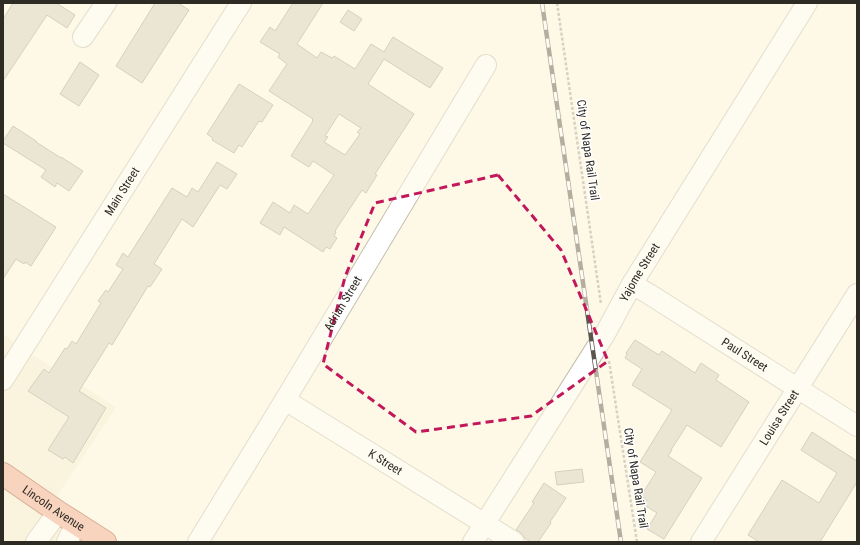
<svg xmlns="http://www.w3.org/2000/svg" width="860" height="545" font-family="'Roboto Condensed',sans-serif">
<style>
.built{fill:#f7eed5}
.building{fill:#d6cfbe;stroke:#a59f8e;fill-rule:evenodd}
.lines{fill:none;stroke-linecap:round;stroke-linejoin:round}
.minor-casing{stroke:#c5bfae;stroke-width:22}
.major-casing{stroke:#a8583a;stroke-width:24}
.path{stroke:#a7a295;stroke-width:2.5;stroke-dasharray:3 2;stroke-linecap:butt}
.minor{stroke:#fff;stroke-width:20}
.major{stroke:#f2a98f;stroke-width:22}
.rail-casing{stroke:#59554d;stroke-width:4.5}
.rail{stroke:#fff;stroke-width:3;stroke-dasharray:9;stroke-linecap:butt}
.marked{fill:none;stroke:#c2185b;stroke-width:3;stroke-dasharray:8 5;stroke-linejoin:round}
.labels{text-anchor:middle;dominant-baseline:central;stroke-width:3;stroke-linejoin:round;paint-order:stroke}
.street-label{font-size:12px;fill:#2e2b25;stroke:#fff}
</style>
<rect width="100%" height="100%" fill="#fef8e6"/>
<!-- built -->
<path class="built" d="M3 334 23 349 116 407 50 507 105 542H3Z"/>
<!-- building -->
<path class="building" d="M13 3H56L75 15 67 28 47 15 3 81V19Z
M155 3H178L189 10 142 83 116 66Z
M293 3H323L297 44 317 58 321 52 332 58 334 56 355 69 371 44 384 52 393 37 443 68 430 88 384 59 368 84 414 114 375 174 377 175 366 193 362 190 335 231 336 232 334 236 337 238 330 249 326 247 323 252 284 227 280 235 260 223 273 202 290 213 294 205 308 214 334 175 313 161 309 167 291 156 313 121 312 120 313 119 269 91 287 64 278 57 280 54 260 42 270 27 275 31ZM339 114 361 128 357 132 360 134 345 155 324 142 328 137 325 136Z
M348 10 362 19 354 31 340 22Z
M80 62 99 75 79 106 60 94Z
M239 84 273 105 262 122 259 121 242 147 239 145 234 153 212 140 213 138 207 134Z
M13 126 36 141V142L61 158V157L83 171 69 191 57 183 55 187 41 177 46 170 3 143V141Z
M217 162 237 174 227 189 220 185 193 227 182 219 154 264 162 269 150 287 148 286 112 345 109 343 79 391 106 408 73 463 65 457 63 459 48 450 69 417 28 391 44 369 49 373 65 348 67 349 72 341 76 344 101 303 98 301 106 290 108 292 123 269 116 265 123 253 128 257 172 188 187 197 192 188 198 192Z
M3 194 56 227 31 266 25 262 24 264 16 259 3 279Z
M635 340 659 355 662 351 695 373 701 363 719 375 716 380 749 402 721 447 687 425 671 450H672L668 456 702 478 664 539 647 529 657 513 644 505 647 500 641 496 656 472 640 462 672 410 632 385 642 369 625 358 627 354 626 353Z
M812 432 857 461V482L820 542H759L748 535 782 480 819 503 837 473 801 450Z
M582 469 584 482 557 485 555 472Z
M544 483 566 498 550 522 551 523 538 542H530L525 538 520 532 516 530 534 503 532 502Z"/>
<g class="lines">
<defs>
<g id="minor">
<path d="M83 37 106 3"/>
<path id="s1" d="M632 284 649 294 857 426"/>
<path id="s2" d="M3 380 241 3"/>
<path id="s3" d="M285 400 514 542"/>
<path d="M36 542 58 512"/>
<path d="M67 542 76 524"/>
<path id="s4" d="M198 542 285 400 486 65"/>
<path id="s5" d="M473 542 605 334 632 284 807 3"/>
<path id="s6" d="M701 542 857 294"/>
</g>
<g id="major">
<path id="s7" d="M3 474 58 512 105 542"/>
</g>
</defs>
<!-- minor casing -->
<use href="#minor" class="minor-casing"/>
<!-- major casing -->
<use href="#major" class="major-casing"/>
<!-- path -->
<path class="path" d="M557 3 601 304
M609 361 637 542"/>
<!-- minor -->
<use href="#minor" class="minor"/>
<!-- major -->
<use href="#major" class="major"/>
<defs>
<path id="rail" d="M542 3 621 542"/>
</defs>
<!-- rail casing -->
<use href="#rail" class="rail-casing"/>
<!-- rail -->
<use href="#rail" class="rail"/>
</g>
<!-- marked area -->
<path d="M0 0H860V545H0ZM498 175 561 250 608 361 531 416 416 432 323 364 345 277 375 203Z" fill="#fef8e6" fill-opacity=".55" fill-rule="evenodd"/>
<path class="marked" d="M498 175 561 250 608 361 531 416 416 432 323 364 345 277 375 203Z"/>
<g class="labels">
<!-- street labels -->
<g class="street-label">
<text transform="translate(588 150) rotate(82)">City of Napa Rail Trail</text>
<text stroke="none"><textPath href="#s2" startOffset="223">Main Street</textPath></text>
<text stroke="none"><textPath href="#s5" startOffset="317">Yajome Street</textPath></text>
<text stroke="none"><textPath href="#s4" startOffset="279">Adrian Street</textPath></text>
<text stroke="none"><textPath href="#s1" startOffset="133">Paul Street</textPath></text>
<text stroke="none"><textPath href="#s6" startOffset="147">Louisa Street</textPath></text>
<text stroke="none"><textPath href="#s3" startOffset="118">K Street</textPath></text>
<text transform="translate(636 478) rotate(81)">City of Napa Rail Trail</text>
<text stroke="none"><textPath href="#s7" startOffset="61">Lincoln Avenue</textPath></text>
</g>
</g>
<!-- border -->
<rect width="860" height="545" fill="none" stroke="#2e2b25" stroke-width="8"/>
</svg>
